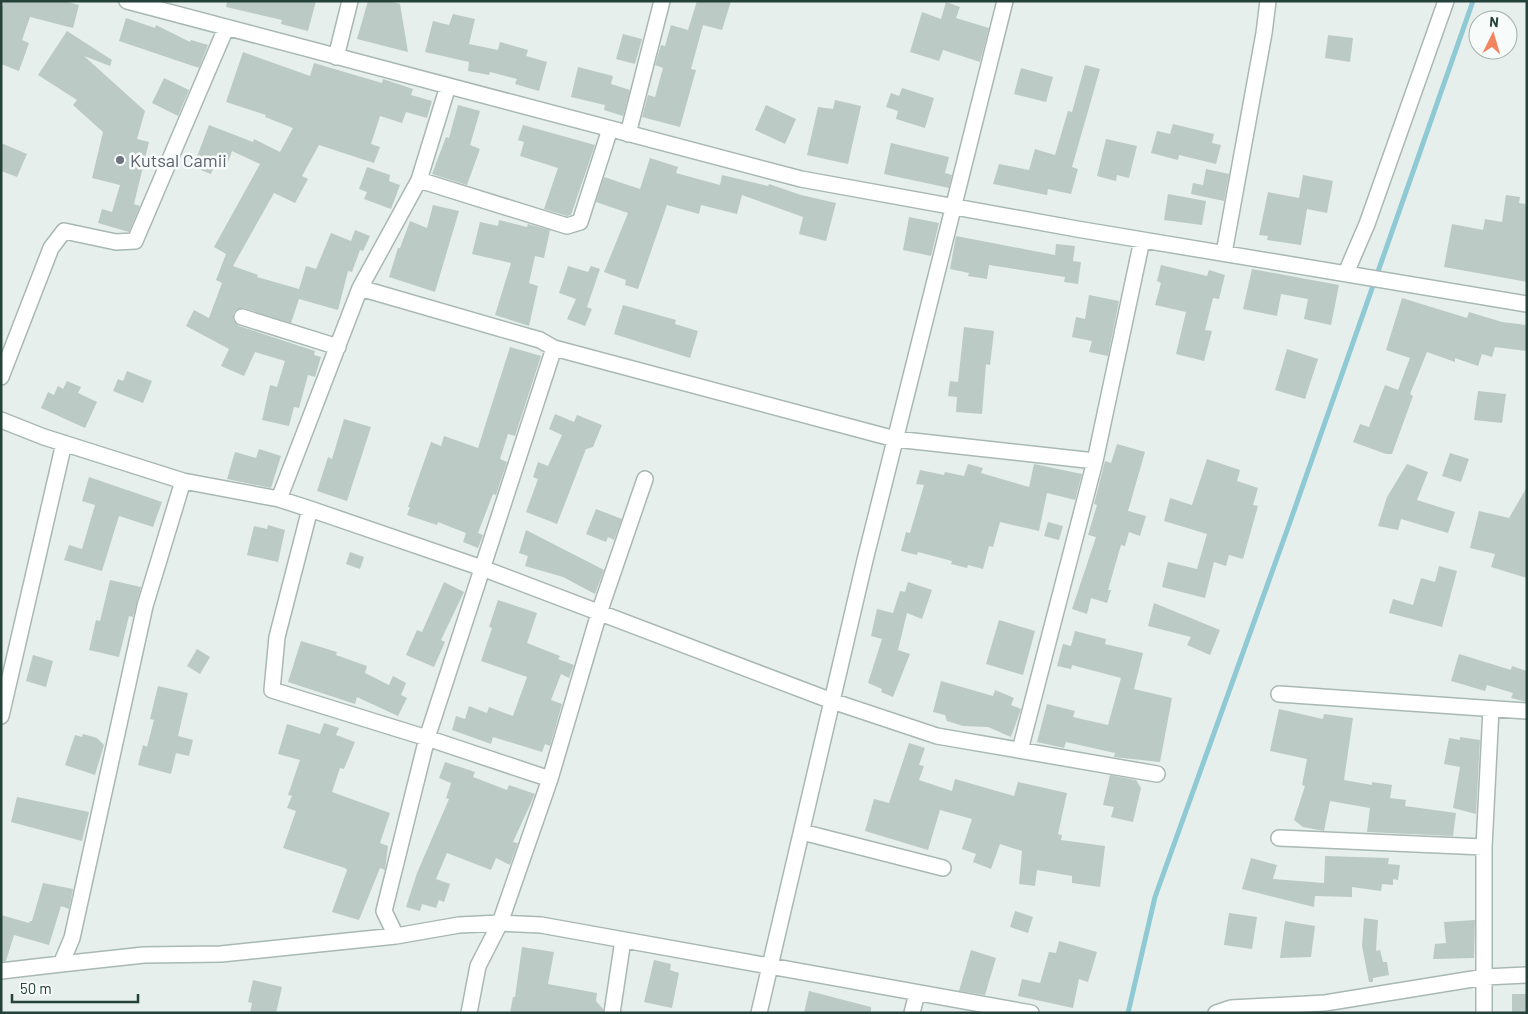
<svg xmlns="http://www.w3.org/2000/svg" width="1528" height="1014" font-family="Barlow,sans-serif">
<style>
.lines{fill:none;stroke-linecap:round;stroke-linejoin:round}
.stream{stroke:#8ec9d4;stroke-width:5}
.building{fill:#bbcac4}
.minor-casing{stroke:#a8b8b2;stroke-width:18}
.minor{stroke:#fff;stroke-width:15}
.worship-dot{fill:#6b7280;stroke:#f7fbf9;stroke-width:2}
.labels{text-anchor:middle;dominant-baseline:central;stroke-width:5;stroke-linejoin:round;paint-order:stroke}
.worship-label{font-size:18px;fill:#5b616d;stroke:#f7fbf9;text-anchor:start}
</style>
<rect width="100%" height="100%" fill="#e6efeb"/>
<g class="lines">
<!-- stream -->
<path class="stream" d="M1128 1013 1155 897 1290 522 1473 1"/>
</g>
<!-- building -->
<path class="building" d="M4 1H64L79 5 73 28 30 17 22 40 29 43 19 71 1 64V10Z
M227 1H316L308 31 281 24 282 20 226 7Z
M368 1H389L400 4 408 52 357 39Z
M697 1H731L722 30 703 25 691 69 696 70 680 127 642 117 648 95 655 97 663 68 655 65 661 45 665 46 671 25 688 30Z
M946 2 960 7 956 18 989 28 980 62 943 50 939 61 910 52 922 12 941 19Z
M453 14 475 19 469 44 498 50 500 42 528 50 526 56 547 62 539 91 515 84 517 79 490 72 489 75 468 71 469 62 425 52 433 21 449 25Z
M126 18 155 28 156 25 190 42 191 40 208 45 199 68 119 41Z
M67 31 112 60 110 66 84 56 145 111 137 139 149 142 134 204 140 206 129 232 98 223 102 209 112 212 120 185 92 178 103 132 73 105 77 100 38 75Z
M623 34 642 39 635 64 616 59Z
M1328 35 1353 38 1350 62 1325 58Z
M243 52 310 76 314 63 382 83 383 79 413 89 411 95 432 101 427 118 406 112 402 123 380 116 371 144 380 147 374 163 319 145 302 176 308 179 295 203 274 193 233 266 258 275 257 277 299 289 306 266 316 269 331 233 351 241 355 230 370 236 363 251 360 250 352 272 348 271 338 310 299 299 291 323 244 308 236 310 233 314V320L239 326 315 351 314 355 321 357 315 377 308 375 299 408 294 407 289 426 262 420 270 385 277 387 285 361 255 352 244 376 221 366 229 349 186 326 194 310 209 318 222 283 216 280 226 254 214 247 260 164 232 151 227 165 216 161 211 174 193 167 209 125 253 142 254 139 280 152 293 128 265 117 266 115 226 102Z
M1085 65 1100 69 1072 167 1078 169 1071 194 1048 189 1047 195 993 184 999 164 1029 170 1035 149 1055 155 1068 111 1072 112Z
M578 67 613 76 611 84 630 90 623 116 604 110 605 105 571 97Z
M1021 68 1053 77 1046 102 1014 94Z
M164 78 189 90 178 116 152 103Z
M902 88 934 98 925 128 896 119 898 111 886 107 891 93 899 96Z
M835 100 861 106 848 164 807 155 818 107 833 109Z
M458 105 480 111 470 145 480 149 467 185 432 174 446 137 449 138Z
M766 105 796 119 785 144 755 130Z
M1173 124 1214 134 1212 143 1221 145 1216 164 1179 155 1178 160 1151 153 1157 131 1170 134Z
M523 125 595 145 571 215 567 216 544 209 558 168 520 156 524 142 518 140Z
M1106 139 1137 146 1129 178 1117 175 1116 181 1097 176Z
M1 143 27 154 17 177 1 171Z
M891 143 949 157 945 173 952 175 949 188 884 174Z
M650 158 678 167 676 173 720 185 722 175 768 186 769 184 801 195 836 203 826 241 799 234 803 217 742 195 737 214 701 205 699 214 667 205 638 289 625 285 626 280 604 272 628 213 596 202 604 177 640 189Z
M367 167 390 175 389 181 400 185 391 209 364 199 367 192 359 189Z
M1206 169 1229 174 1224 201 1191 194 1193 183 1203 185Z
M1303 175 1333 181 1327 213 1307 209 1301 245 1267 240 1268 236 1259 235 1268 192 1299 198Z
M1168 194 1206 201 1202 225 1164 220Z
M1506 195 1520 197 1519 203 1527 204V282L1444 267 1452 224 1483 230 1485 219 1502 222Z
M433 205 459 211 435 292 389 277 398 248H400L410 221 427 228Z
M909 217 939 223 931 256 903 250Z
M499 220 527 227 528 224 550 230 544 258 535 256 529 283 538 286 529 326 495 315 511 263 472 254 480 222 498 226Z
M956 236 1055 255 1056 244 1075 246 1073 261 1081 262 1078 284 1064 282 1065 277 989 265 987 279 968 276 969 273 950 269Z
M1161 265 1207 276 1209 270 1225 275 1219 299 1213 298 1205 330 1212 331 1204 361 1176 354 1186 312 1155 305 1161 283 1157 281Z
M568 266 588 272 591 266 600 269 587 307 592 309 585 326 567 319 576 299 559 293Z
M1252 269 1339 285 1331 325 1304 319 1308 299 1281 294 1277 316 1243 309Z
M1089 295 1119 301 1108 356 1089 352 1092 341 1072 337 1076 317 1085 319Z
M1402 298 1467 318 1469 312 1502 322 1527 325V351L1495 347 1492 357 1482 354 1478 366 1455 358V362L1427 352 1410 394 1413 396 1392 454H1386L1353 442 1360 424 1369 427 1385 385 1398 390 1410 358 1386 350Z
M623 305 676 320 675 324 698 331 690 358 614 334Z
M964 327 994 331 990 365 986 364 982 414 956 412 957 397 948 396 950 381 958 382Z
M510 347 541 356 515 436 508 434 500 459 507 462 496 495 493 494 478 533 483 535 478 548 463 542 466 533 438 522 437 525 407 515 410 507H408L431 442 441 446 444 436 478 448Z
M1287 349 1318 359 1305 399 1275 390Z
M127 371 152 381 143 403 113 391 118 379 123 381Z
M67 381 81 387 78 393 97 402 85 428 41 408 48 392 54 395 58 386 63 389Z
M1478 391 1506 394 1502 423 1474 420Z
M555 414 574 422 577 415 602 425 593 447 586 449 557 524 526 512 538 479 533 477 538 462 548 466 562 435 549 429Z
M344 419 371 427 347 501 317 491 328 457 332 459Z
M1117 444 1145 452 1128 511 1146 516 1140 536 1129 532 1125 546 1121 545 1108 590H1111L1107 603 1091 598 1087 614 1072 609 1096 537 1088 535 1097 505 1094 504 1105 461 1111 463Z
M259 449 281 456 271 488 227 479 235 452 256 458Z
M1450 453 1469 459 1461 482 1442 476Z
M1207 459 1240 470 1237 481 1258 488 1253 505 1258 506 1243 559 1229 555 1226 566 1214 562 1205 598 1162 587 1168 562 1197 569 1207 534 1164 521 1170 498 1192 505Z
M968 464 983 468 981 473 1029 487 1034 464 1082 474 1075 500 1047 493 1039 531 1000 522 993 547 989 546 983 569 968 565 967 568 951 564 952 561 918 552 917 555 901 551 906 532 910 533 924 485 916 484 920 470 944 475 945 472 964 476Z
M1407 464 1428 472 1417 500 1455 512 1448 533 1401 519 1398 530 1378 526 1387 497Z
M89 477 162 502 153 527 119 516 102 571 64 560 69 545 82 549 95 505 82 501Z
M1527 487V578L1491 567 1495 554 1470 548 1479 511 1509 518Z
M596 509 622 519 614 540 608 537 606 542 586 534Z
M1048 522 1063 526 1059 540 1044 536Z
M268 525 285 530 278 562 247 555 254 526 267 529Z
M526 530 604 570 595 594 563 577 525 566 528 556 519 553Z
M350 552 364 557 360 569 346 564Z
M1439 566 1457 571 1442 627 1389 613 1393 599 1413 605 1421 578 1435 582Z
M110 580 141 587 133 617 129 616 119 657 89 650 96 620 100 621Z
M444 582 464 592 441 640 445 642 434 667 406 655 417 630 422 632Z
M908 582 932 590 922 619 907 613 898 650 910 654 893 697 881 692 882 689 868 683 882 639 871 636 877 609 893 613 900 591 905 592Z
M498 600 537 613 527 643 560 656 558 659 574 665 569 678 561 674 551 700 562 704 550 746 545 744 542 752 493 737 491 744 452 730 456 716 465 719 469 706 487 713 489 707 513 716 527 677 481 661 492 628 489 627Z
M1154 603 1220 630 1210 655 1187 645 1191 637 1148 626Z
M999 620 1035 631 1023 675 986 664Z
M1075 631 1106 639 1105 644 1143 653 1134 689 1172 698 1160 762 1114 757 1115 753 1066 742 1064 748 1037 742 1047 704 1075 711 1073 717 1108 725 1121 678 1072 665 1071 669 1057 666 1063 644 1071 646Z
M301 641 337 652 336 655 367 666 365 673 389 685 393 676 406 683 401 695 407 698 398 716 357 697 355 704 288 682Z
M197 649 210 657 200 674 187 666Z
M1459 654 1511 670 1512 666 1527 671V702L1511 698 1513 693 1487 685 1485 691 1451 681Z
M33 655 53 661 46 687 26 681Z
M941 681 993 696 995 690 1014 698 1011 705 1021 709 1011 737 988 727 963 726 947 721 945 715 933 712Z
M158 686 188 693 178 736 193 740 189 756 176 753 171 774 138 765 143 745 147 747 154 720 150 719Z
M1279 709 1323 719 1324 714 1353 718 1344 780 1372 785V782L1392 785 1390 798 1406 800 1405 806 1456 813 1453 836 1367 832 1370 808 1330 801 1324 831 1303 827 1294 820 1305 786 1302 785 1307 759 1270 751Z
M324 723 339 728 336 735 355 742 344 769 340 768 332 792 390 813 380 843 388 846 385 870 380 868 359 920 332 912 347 870 345 868 283 848 296 811 287 808 292 796 288 795 300 760 278 754 287 724 320 734Z
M83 734 97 738 104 745 95 775 65 765 75 735 82 737Z
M1460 737 1480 740 1476 814 1453 808 1460 767 1444 764 1449 738 1460 740Z
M909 743 925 748 919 765 924 766 919 780 952 791 955 779 1014 796 1018 782 1067 793 1058 834 1062 835 1061 840 1105 846 1100 887 1072 883V876L1037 870 1035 886 1019 884 1022 851 1000 844 991 869 973 862 976 854 962 849 972 819 940 810 928 850 865 831 874 799 889 803Z
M445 762 475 772 473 777 507 790 509 785 535 794 513 842 518 843 510 865 496 858 491 870 447 853 436 879 450 884 444 902 439 900 436 908 422 904 420 911 406 907 417 873 449 799 446 798 451 783 439 778Z
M1110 775 1136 780 1141 788 1133 822 1111 817 1114 807 1103 805Z
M17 797 89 812 82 841 11 822Z
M1325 856 1389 858 1388 864 1400 865 1398 880 1393 879V885L1382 884 1381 891 1352 887V897L1315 896 1314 907 1242 889 1251 858 1277 865 1273 879 1324 883Z
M43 883 73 889 69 909 61 906 49 945 14 935 6 961 1 962V915L29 923 30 921H32Z
M1015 911 1033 917 1028 933 1010 927Z
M1229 913 1257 917 1252 949 1224 945Z
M1364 918 1378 920 1376 951 1380 950 1383 962H1387L1389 975 1373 978V982H1369L1362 946Z
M1475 920 1474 958 1433 959 1435 944 1446 943 1444 922Z
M1285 921 1315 926 1311 957 1280 958Z
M1059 941 1097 952 1088 982 1079 979 1073 1008 1018 996 1022 979 1040 983 1049 952 1056 953Z
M522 947 554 952 548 984 597 993 596 1001 603 1009V1013H510L513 997H515Z
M971 950 996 958 985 995 959 991Z
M654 960 671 964 670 970 679 973 672 1008 644 1002Z
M253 980 282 987 276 1013H250L252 1003 248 1002Z
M809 991 871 1007V1013H804Z
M1512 994H1527V1013H1512Z"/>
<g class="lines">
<defs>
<path id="minor" d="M127 1 801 179 1077 229 1527 304
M336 57 350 1
M628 134 662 1
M419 180 567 226 580 222 610 129
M1224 253 1264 33 1268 1
M1346 273 1367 224 1446 1
M360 288 540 340 554 348 895 439 1095 461
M242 317 338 347
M1 377 51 248 64 231 116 242 135 241 226 28
M1 420 44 437 183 481 279 499 310 509 482 568 832 701 937 736 1157 774
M279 499 360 288 419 180 448 86
M310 509 277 637 272 690 427 738 550 779
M1279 694 1527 711
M1 716 64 443
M1020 750 1095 461 1142 240
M802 832 943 868
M1279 838 1484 847
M396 936 384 911 427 738 554 348
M61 964 144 955 221 954 396 936 459 925 500 923 541 925 1031 1013
M1 971 61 964 72 938 145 606 183 481
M469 1013 478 966 500 923 550 779 599 613 645 479
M612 1013 623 940
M759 1013 865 560 1005 1
M912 1013 917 993
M1216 1013 1231 1008 1325 1003 1485 977 1527 975
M1484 1013V847L1491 709"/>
</defs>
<!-- minor casing -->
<use href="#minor" class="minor-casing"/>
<!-- minor -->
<use href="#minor" class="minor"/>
</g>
<!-- markers -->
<circle class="worship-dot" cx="120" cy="160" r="5"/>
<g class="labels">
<!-- worship labels -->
<g class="worship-label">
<text x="130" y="160">Kutsal Camii</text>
</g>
</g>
<!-- border -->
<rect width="1528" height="1014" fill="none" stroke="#24423a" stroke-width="5"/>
<!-- north arrow -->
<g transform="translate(1493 35) rotate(5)"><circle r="24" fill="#f7fbf9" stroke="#a3b1ad"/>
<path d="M0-4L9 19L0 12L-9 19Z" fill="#f4845f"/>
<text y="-8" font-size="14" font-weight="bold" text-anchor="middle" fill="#24423a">N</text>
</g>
<!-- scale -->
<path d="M12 994v8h126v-8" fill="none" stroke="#24423a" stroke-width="2.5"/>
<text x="20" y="994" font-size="15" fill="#24423a" stroke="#f7fbf9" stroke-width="4" paint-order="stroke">50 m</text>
</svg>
